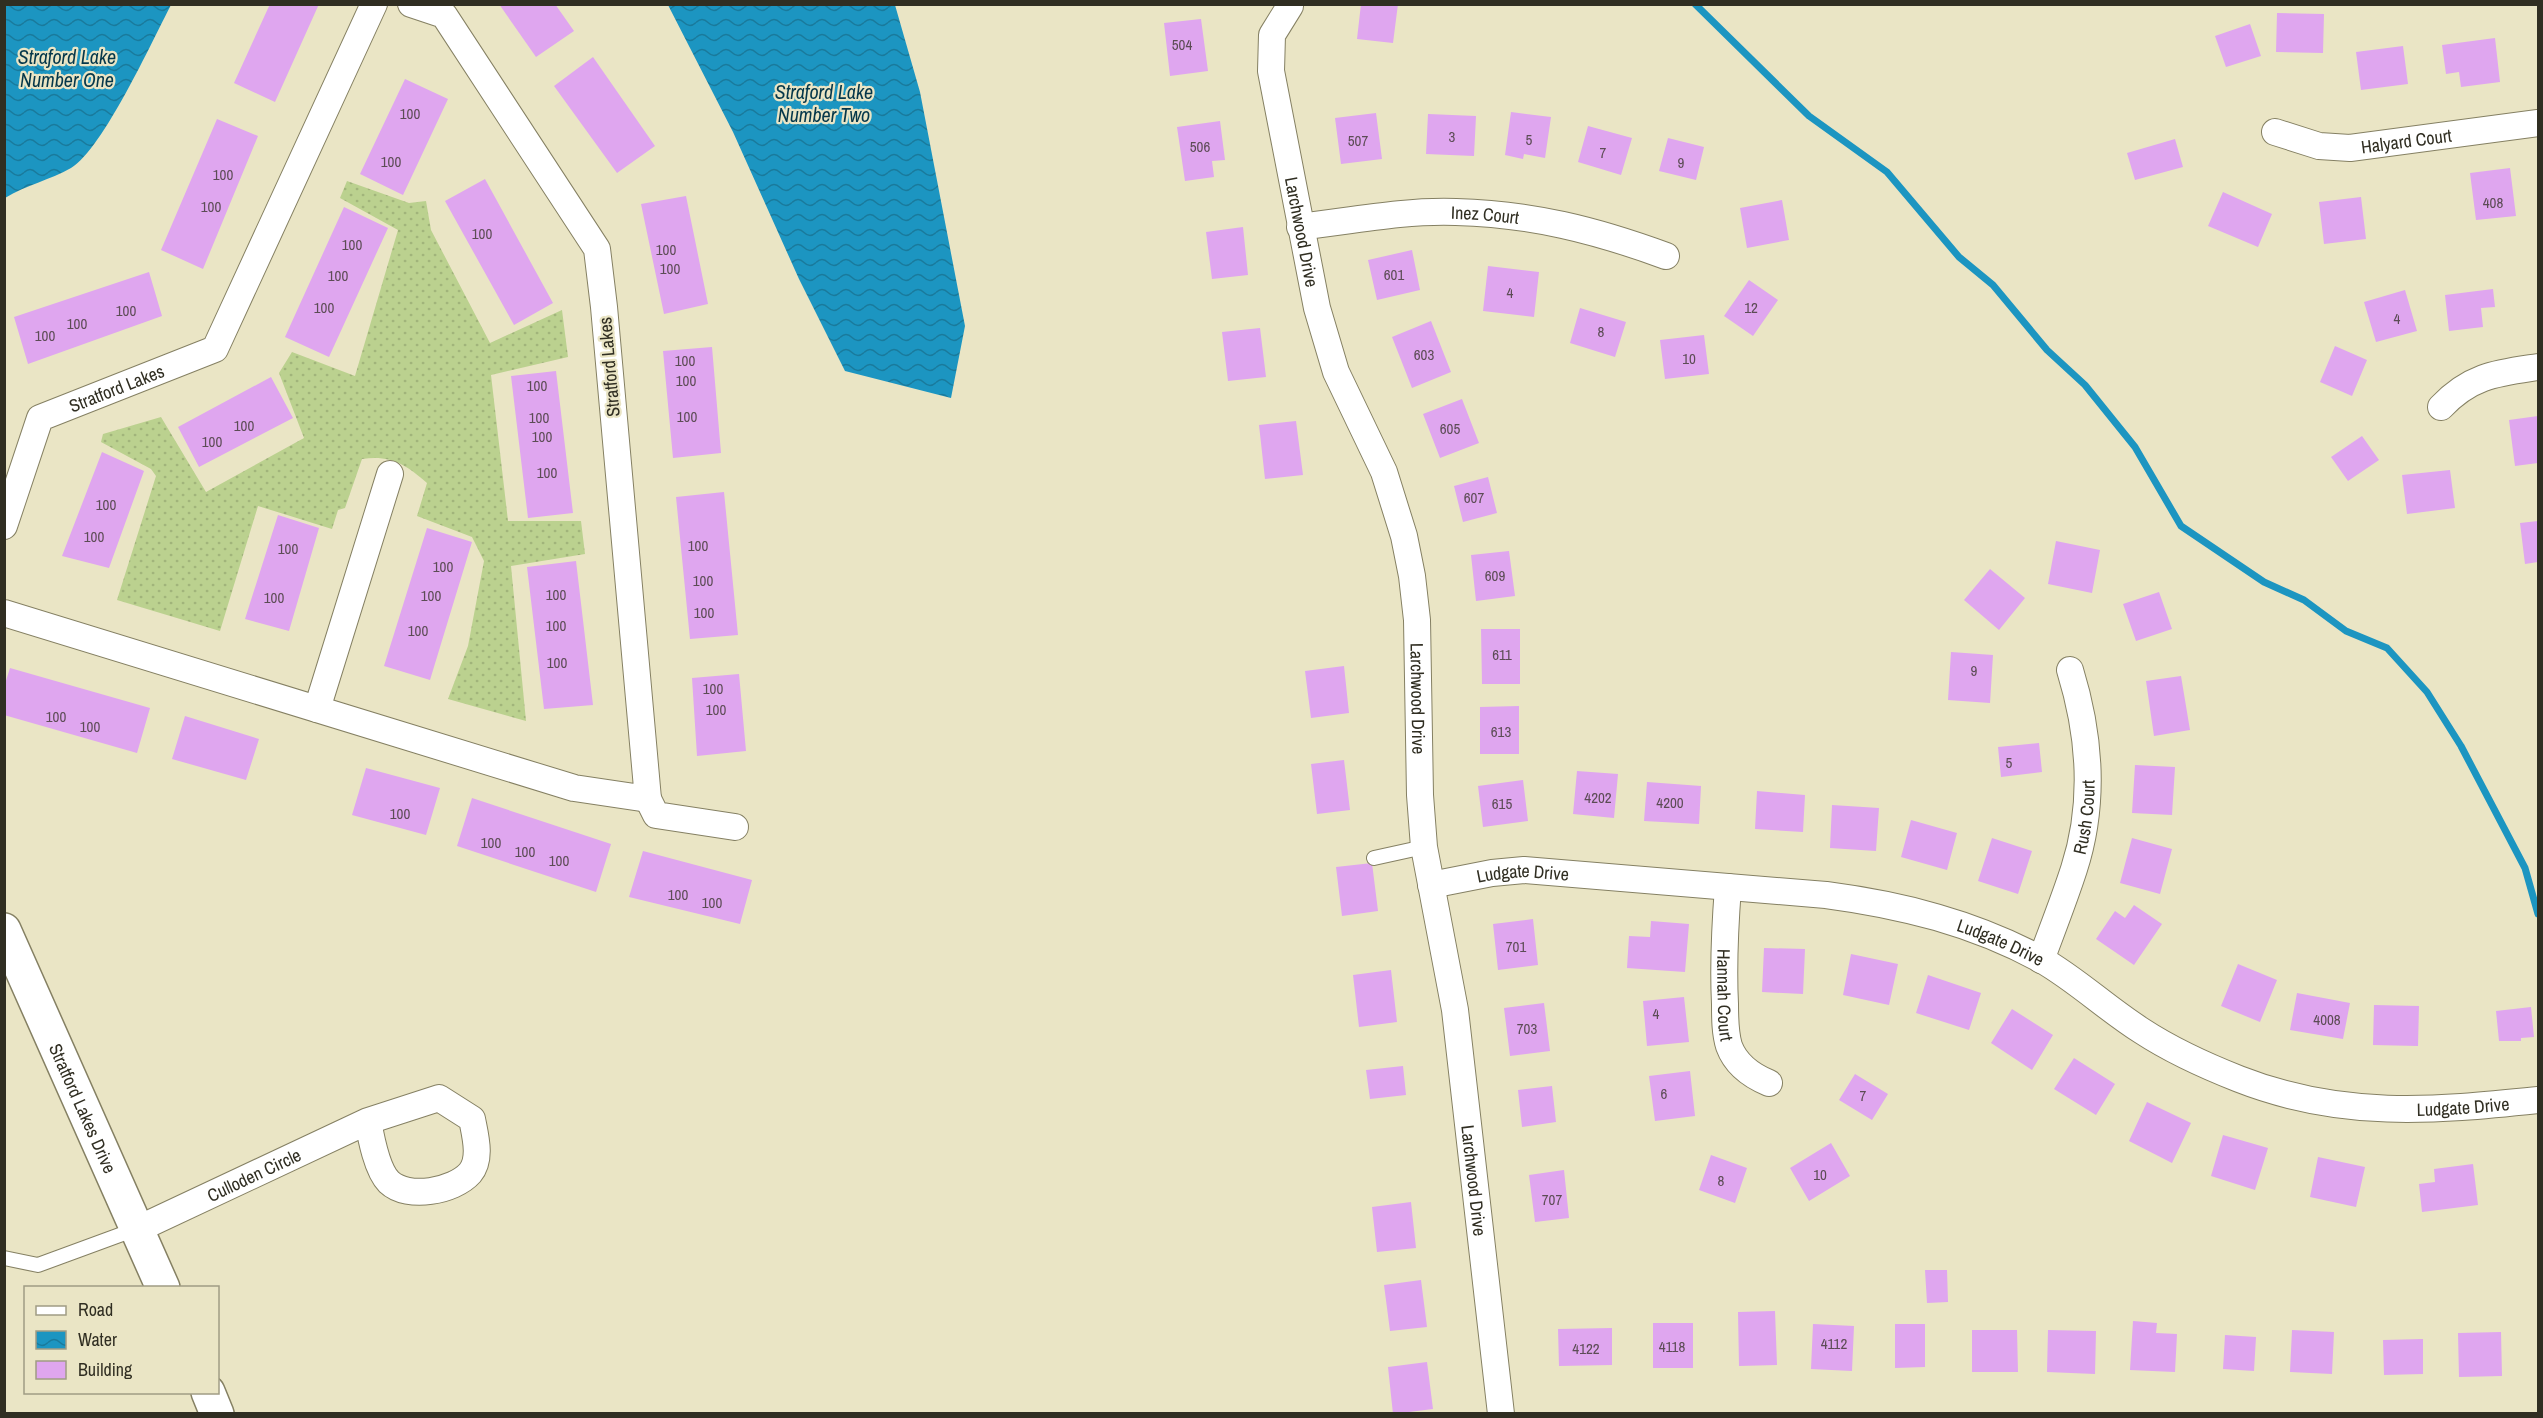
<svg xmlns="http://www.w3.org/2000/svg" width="2543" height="1418" font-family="'Archivo Narrow',sans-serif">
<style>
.grass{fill:url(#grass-dots)}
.water{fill:url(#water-waves)}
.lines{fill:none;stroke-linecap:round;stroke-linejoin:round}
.stream{stroke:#1c95c1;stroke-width:7}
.building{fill:#dfa6ef}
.service-casing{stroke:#858063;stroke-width:16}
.minor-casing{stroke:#858063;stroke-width:28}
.tertiary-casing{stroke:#858063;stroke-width:36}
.service{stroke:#fff;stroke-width:14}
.minor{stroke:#fff;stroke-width:26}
.tertiary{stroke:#fff;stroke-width:33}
.labels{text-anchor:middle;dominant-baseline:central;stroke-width:4.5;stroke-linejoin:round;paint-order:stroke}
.number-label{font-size:15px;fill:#5c4c55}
.street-label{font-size:18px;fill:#302e22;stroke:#eae5c5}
.water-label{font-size:20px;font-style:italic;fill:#05374a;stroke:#eae5c5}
</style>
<defs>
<pattern id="grass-dots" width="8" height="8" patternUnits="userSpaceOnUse" patternTransform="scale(1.5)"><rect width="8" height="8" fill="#bbd18f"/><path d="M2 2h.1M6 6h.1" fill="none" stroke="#a1b47b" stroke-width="1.8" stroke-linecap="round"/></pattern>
<pattern id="water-waves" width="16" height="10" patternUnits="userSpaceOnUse" patternTransform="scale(1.5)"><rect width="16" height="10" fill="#1c95c1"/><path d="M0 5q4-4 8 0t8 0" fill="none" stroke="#197a9c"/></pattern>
</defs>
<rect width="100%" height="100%" fill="#eae5c5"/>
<!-- grass -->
<path class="grass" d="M347 181 409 203 426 201 431 230 490 343 562 310 568 357 491 375 508 521H581L585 554 511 566 526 721 448 699 468 646 484 561 472 537 417 516 427 483C405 464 391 455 362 459L345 508 338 510 332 529 258 506 220 631 117 600 156 476 151 469 101 442 103 434 161 417 206 492 304 438 279 373 292 352 355 376 398 230 340 198Z"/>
<!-- water -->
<path class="water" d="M5 4 171 5C152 41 103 149 71 168 50 180 26 185 5 198Z
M668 5H895L920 92 965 326 951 398 845 371 799 279 733 132Z"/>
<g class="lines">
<!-- stream -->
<path class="stream" d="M1695 4 1809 116 1887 172 1959 257 1993 285 2047 350 2085 385 2135 447 2181 526 2264 582 2304 600 2346 631 2387 648 2427 692 2461 746 2525 868 2538 914"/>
</g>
<!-- building -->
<path class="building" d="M270 4H319L275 102 234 83Z
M499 4H555L574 31 536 57Z
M1361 4H1398L1393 43 1357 39Z
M2277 13 2324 14 2323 53 2276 52Z
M1201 19 1208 71 1170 76 1164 23Z
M2250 24 2261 56 2226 67 2215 36Z
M2495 38 2500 82 2461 87 2459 72 2446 74 2442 45Z
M2403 46 2408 84 2361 90 2356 52Z
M593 57 655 146 617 173 554 86Z
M405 79 448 99 403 195 360 174Z
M1511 112 1551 117 1545 158 1524 154 1523 159 1505 155Z
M1376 113 1382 159 1341 164 1335 118Z
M1428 114 1476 116 1474 156 1426 154Z
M217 119 258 136 203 269 161 250Z
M1220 121 1225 160 1212 161 1214 177 1185 181 1177 127Z
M1588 126 1632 138 1621 175 1578 162Z
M1668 138 1704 147 1696 180 1659 171Z
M2175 139 2183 167 2135 180 2127 153Z
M2510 168 2516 216 2476 220 2470 173Z
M485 179 553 303 514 325 445 201Z
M2223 192 2272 214 2258 247 2208 226Z
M686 196 708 304 664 314 641 204Z
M2361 197 2366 239 2324 244 2319 202Z
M1782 200 1789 240 1747 248 1740 208Z
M344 207 388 228 329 357 285 337Z
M1243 227 1248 275 1212 279 1206 232Z
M1412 250 1420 290 1377 300 1368 260Z
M1488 266 1539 272 1534 317 1483 311Z
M149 272 162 316 28 364 14 317Z
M1749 280 1778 300 1753 336 1724 316Z
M2493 289 2495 307 2481 308 2483 327 2449 331 2445 295Z
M2405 290 2417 331 2376 342 2364 302Z
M1580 308 1626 322 1615 357 1570 343Z
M1431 321 1451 372 1412 388 1392 337Z
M1260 328 1266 377 1228 381 1222 332Z
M1704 335 1709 374 1665 379 1660 340Z
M2335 346 2367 360 2352 396 2320 382Z
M712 347 721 453 673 458 663 351Z
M556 371 573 513 528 518 511 376Z
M271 377 293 418 199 467 178 427Z
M1462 399 1479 443 1440 458 1423 414Z
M2538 416V463L2515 466 2509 420Z
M1296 421 1303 475 1265 479 1259 425Z
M2362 436 2379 460 2348 481 2331 457Z
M102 452 144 471 109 568 62 556Z
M2450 470 2455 508 2407 514 2402 475Z
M1488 477 1497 513 1463 522 1454 486Z
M724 492 738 635 690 639 676 497Z
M278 515 319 528 289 631 245 619Z
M2538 521V562L2525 564 2520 523Z
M427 528 472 542 430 680 384 666Z
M2056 541 2100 550 2092 593 2048 584Z
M1509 551 1515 596 1476 601 1471 555Z
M576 561 593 705 544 709 527 567Z
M1990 569 2025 598 1999 630 1964 600Z
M2159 592 2172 629 2136 641 2123 604Z
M1481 629H1520V684H1482Z
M1951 652 1993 655 1990 703 1948 700Z
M1344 666 1349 713 1311 718 1305 671Z
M10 668 150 708 137 753 4 715V687Z
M739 674 746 751 697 756 692 678Z
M2181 676 2190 730 2154 736 2146 681Z
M1519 706V754H1480V707Z
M185 716 259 739 246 780 172 759Z
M2039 743 2042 772 2001 777 1998 747Z
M1344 760 1350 810 1317 814 1311 764Z
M2135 765 2175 767 2172 815 2132 813Z
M366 768 440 788 426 835 352 815Z
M1577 771 1618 774 1614 818 1573 814Z
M1523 780 1528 821 1483 827 1478 786Z
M1647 782 1701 786 1699 824 1644 821Z
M1757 791 1805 795 1803 832 1755 829Z
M472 798 611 844 596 892 457 846Z
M1832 805 1879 808 1876 851 1830 848Z
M1911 820 1957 833 1947 870 1901 857Z
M1992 838 2032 851 2018 894 1978 881Z
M2132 838 2172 849 2160 894 2120 883Z
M643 851 752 880 740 924 629 897Z
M1372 863 1378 911 1342 916 1336 867Z
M2134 905 2162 924 2134 965 2096 939 2115 911 2125 918Z
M1533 919 1538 965 1498 970 1493 924Z
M1651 921 1689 924 1685 972 1627 968 1629 936 1650 937Z
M1764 948 1805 949 1803 994 1762 992Z
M1851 954 1898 964 1889 1005 1843 995Z
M2238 964 2277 980 2260 1022 2221 1006Z
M1391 970 1397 1022 1359 1027 1353 975Z
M1928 975 1981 993 1969 1030 1916 1013Z
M2297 993 2350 1003 2343 1039 2290 1030Z
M1684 997 1689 1042 1647 1046 1643 1001Z
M1544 1003 1550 1051 1510 1056 1504 1008Z
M2374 1005 2419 1006 2418 1046 2373 1045Z
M2531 1007 2534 1037 2521 1038V1041H2499L2496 1011Z
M2012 1009 2053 1035 2032 1070 1991 1043Z
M2074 1058 2115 1084 2096 1115 2054 1089Z
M1403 1066 1406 1095 1370 1099 1366 1070Z
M1690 1071 1695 1116 1655 1121 1649 1076Z
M1855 1074 1888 1094 1872 1120 1839 1100Z
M1552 1086 1556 1122 1522 1127 1518 1090Z
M2147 1102 2191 1123 2172 1163 2129 1141Z
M2223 1135 2268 1148 2255 1190 2211 1176Z
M1831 1143 1850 1176 1809 1201 1790 1168Z
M1711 1155 1747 1168 1735 1203 1699 1190Z
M2318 1157 2365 1167 2356 1207 2310 1197Z
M2473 1164 2478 1205 2422 1212 2419 1184 2435 1182 2434 1169Z
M1564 1170 1569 1218 1535 1222 1529 1175Z
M1411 1202 1416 1248 1377 1252 1372 1207Z
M1925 1270H1947L1948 1302 1927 1303Z
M1421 1280 1427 1327 1390 1331 1384 1285Z
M1775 1311 1777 1365 1739 1366 1738 1312Z
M2133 1321 2157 1323 2156 1333 2177 1334 2175 1372 2130 1370Z
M1653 1323H1693V1368H1653Z
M1813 1324 1854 1326 1852 1371 1811 1369Z
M1895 1324H1925V1367L1895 1368Z
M1612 1328V1365L1559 1366 1558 1329Z
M1972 1330H2017L2018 1372H1972Z
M2048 1330 2096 1331 2095 1374 2047 1372Z
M2292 1330 2334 1332 2332 1374 2290 1372Z
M2501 1332 2502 1376 2459 1377 2458 1333Z
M2225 1335 2256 1337 2254 1371 2223 1369Z
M2423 1339V1374L2384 1375 2383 1340Z
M1427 1362 1433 1409 1393 1414 1388 1367Z"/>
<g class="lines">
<defs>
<path id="service" d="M1374 858 1424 847
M4 1258 38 1265 136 1229"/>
<g id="minor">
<path id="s1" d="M1290 6 1272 35 1271 71 1317 308 1336 372 1384 472 1404 536 1412 576 1417 620 1420 795 1424 847 1455 1010 1501 1414"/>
<path id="s2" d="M2275 132 2319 146 2350 148 2538 123"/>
<path id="s3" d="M1300 227C1351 221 1405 210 1456 212 1532 214 1595 230 1666 256"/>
<path d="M2441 407C2471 375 2498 373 2538 367"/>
<path id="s4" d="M4 526 40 418 215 349 374 4"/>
<path d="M4 613 574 788 648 799 604 307 597 249 444 15 411 4"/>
<path d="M317 709 390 474"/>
<path d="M648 799 656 815 735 827"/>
<path id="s5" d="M1431 885 1492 873 1524 870 1826 895C1902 905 1974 923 2042 960 2077 980 2107 1009 2142 1031 2171 1050 2206 1066 2239 1079 2341 1119 2433 1111 2538 1100"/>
<path id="s6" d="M1728 887C1725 926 1723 965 1725 1004 1725 1018 1725 1033 1729 1046 1736 1065 1752 1076 1769 1083"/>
<path id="s7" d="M2041 960C2052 930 2064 900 2074 869 2095 804 2090 735 2070 670"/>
<path id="s8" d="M138 1229 368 1121 439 1098 472 1119C475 1135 482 1159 470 1173 454 1191 408 1200 389 1182 377 1170 371 1138 368 1121"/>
</g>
<g id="tertiary">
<path id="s9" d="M4 930 163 1288"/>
<path d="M208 1392 217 1414"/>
</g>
</defs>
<!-- service casing -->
<use href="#service" class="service-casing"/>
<!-- minor casing -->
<use href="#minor" class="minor-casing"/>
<!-- tertiary casing -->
<use href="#tertiary" class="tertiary-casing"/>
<!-- service -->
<use href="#service" class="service"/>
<!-- minor -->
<use href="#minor" class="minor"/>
<!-- tertiary -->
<use href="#tertiary" class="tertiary"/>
</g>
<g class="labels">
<!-- number labels -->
<g class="number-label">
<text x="1182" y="44">504</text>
<text x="410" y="113">100</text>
<text x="1452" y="136">3</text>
<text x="1529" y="139">5</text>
<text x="1358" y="140">507</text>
<text x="1200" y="146">506</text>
<text x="1603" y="152">7</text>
<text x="391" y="161">100</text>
<text x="1681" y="162">9</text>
<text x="223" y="174">100</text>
<text x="2493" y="202">408</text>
<text x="211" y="206">100</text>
<text x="482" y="233">100</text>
<text x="352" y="244">100</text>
<text x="666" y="249">100</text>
<text x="670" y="268">100</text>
<text x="1394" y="274">601</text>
<text x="338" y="275">100</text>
<text x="1510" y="292">4</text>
<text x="324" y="307">100</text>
<text x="1751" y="307">12</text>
<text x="126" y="310">100</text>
<text x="2397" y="318">4</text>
<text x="77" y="323">100</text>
<text x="1601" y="331">8</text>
<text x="45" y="335">100</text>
<text x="1424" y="354">603</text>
<text x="1689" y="358">10</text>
<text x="685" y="360">100</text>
<text x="686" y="380">100</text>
<text x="537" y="385">100</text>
<text x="687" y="416">100</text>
<text x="539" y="417">100</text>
<text x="244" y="425">100</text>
<text x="1450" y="428">605</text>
<text x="542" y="436">100</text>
<text x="212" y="441">100</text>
<text x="547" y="472">100</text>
<text x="1474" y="497">607</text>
<text x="106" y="504">100</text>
<text x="94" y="536">100</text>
<text x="698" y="545">100</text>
<text x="288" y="548">100</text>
<text x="443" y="566">100</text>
<text x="1495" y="575">609</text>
<text x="703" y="580">100</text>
<text x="556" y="594">100</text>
<text x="431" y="595">100</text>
<text x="274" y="597">100</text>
<text x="704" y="612">100</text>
<text x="556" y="625">100</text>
<text x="418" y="630">100</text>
<text x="1502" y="654">611</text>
<text x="557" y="662">100</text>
<text x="1974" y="670">9</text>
<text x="713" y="688">100</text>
<text x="716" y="709">100</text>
<text x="56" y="716">100</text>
<text x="90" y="726">100</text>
<text x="1501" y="731">613</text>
<text x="2009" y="762">5</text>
<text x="1598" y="797">4202</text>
<text x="1670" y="802">4200</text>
<text x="1502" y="803">615</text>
<text x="400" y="813">100</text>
<text x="491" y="842">100</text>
<text x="525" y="851">100</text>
<text x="559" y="860">100</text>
<text x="678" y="894">100</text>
<text x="712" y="902">100</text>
<text x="1516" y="946">701</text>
<text x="1656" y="1013">4</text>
<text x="2327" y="1019">4008</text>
<text x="1527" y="1028">703</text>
<text x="1664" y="1093">6</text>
<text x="1863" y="1095">7</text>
<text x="1820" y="1174">10</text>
<text x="1721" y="1180">8</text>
<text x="1552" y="1199">707</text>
<text x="1834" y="1343">4112</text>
<text x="1672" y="1346">4118</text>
<text x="1586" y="1348">4122</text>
</g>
<!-- street labels -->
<g class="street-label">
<text stroke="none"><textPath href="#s2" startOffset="134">Halyard Court</textPath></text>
<text stroke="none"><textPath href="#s3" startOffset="186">Inez Court</textPath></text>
<text stroke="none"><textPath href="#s1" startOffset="234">Larchwood Drive</textPath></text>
<text transform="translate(609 367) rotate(-95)">Stratford Lakes</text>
<text stroke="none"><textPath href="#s4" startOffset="196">Stratford Lakes</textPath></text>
<text stroke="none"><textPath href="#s1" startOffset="720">Larchwood Drive</textPath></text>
<text stroke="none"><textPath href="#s7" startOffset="150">Rush Court</textPath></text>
<text stroke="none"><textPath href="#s5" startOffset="93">Ludgate Drive</textPath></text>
<text stroke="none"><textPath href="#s5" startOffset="579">Ludgate Drive</textPath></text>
<text stroke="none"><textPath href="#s6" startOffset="108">Hannah Court</textPath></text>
<text stroke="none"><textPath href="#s5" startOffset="1083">Ludgate Drive</textPath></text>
<text stroke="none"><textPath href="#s9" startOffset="195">Stratford Lakes Drive</textPath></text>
<text stroke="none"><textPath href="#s8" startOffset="128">Culloden Circle</textPath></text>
<text stroke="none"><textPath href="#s1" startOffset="1206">Larchwood Drive</textPath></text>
</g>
<!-- water labels -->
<g class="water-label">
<text x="67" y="56">Straford Lake<tspan x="67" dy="23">Number One</tspan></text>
<text x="824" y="91">Straford Lake<tspan x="824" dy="23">Number Two</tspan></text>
</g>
</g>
<!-- border -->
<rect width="2543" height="1418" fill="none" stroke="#302e22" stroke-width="12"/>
<!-- legend -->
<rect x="24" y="1286" width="195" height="108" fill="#eae5c5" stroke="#a09c84" stroke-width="1.5"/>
<rect x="36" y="1306" width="30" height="9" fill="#ffffff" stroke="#a09c84" stroke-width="1.5"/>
<text x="78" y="1316" font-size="18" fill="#302e22">Road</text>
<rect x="36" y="1331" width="30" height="18" fill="url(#water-waves)" stroke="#a09c84" stroke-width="1.5"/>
<text x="78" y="1346" font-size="18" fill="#302e22">Water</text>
<rect x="36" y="1361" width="30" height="18" fill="#dfa6ef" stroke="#a09c84" stroke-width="1.5"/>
<text x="78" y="1376" font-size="18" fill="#302e22">Building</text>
</svg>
